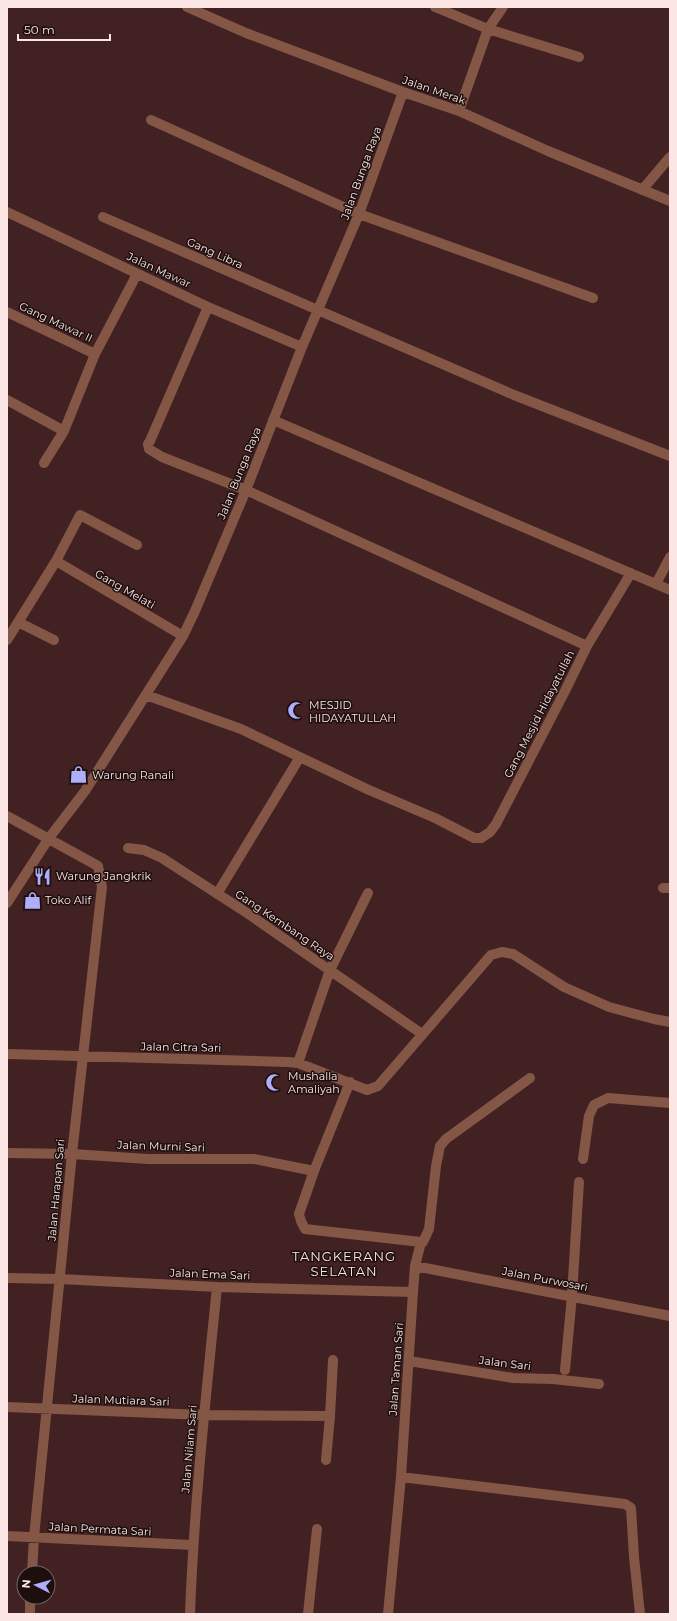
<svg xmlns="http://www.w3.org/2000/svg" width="677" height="1621" font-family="Montserrat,sans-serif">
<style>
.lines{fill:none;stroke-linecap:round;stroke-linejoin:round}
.minor{stroke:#835646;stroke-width:10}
.labels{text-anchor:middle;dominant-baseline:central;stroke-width:3;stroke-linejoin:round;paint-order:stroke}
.street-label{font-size:11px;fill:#fce6e5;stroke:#1e0f0f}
.poi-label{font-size:11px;fill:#fce6e5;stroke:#1e0f0f;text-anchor:start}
.quarter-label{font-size:13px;letter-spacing:1px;fill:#fce6e5;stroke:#1e0f0f}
</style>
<rect width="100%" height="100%" fill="#412121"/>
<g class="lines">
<!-- minor -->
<path class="minor" d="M187 7 246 33 403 92 459 111 548 151 670 201
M435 7 488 29 579 57
M459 111 488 29 503 7
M151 120 359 214 593 298
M642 190 670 157
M7 212 208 307 302 347
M103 217 514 395 670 456
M7 312 95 354
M7 400 64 431
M273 420 670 590
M44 463 64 431 95 354 137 274
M56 561 183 636
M656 584 670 557
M18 622 54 640
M7 640 56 561 80 515 137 545
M587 646 631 573
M146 695 241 729 369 790 435 818 474 838H481L490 832 496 824 565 691 587 646 246 490 162 457 149 449 148 444 150 441 208 307
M7 816 98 866 102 887 72 1154 34 1537 32 1573
M128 848 144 850 162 858 244 911 422 1034
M663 888H670
M217 894 300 757
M7 903 49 838 85 791 183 636 195 611 246 490 302 347 359 214 403 92
M7 1054 288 1062 298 1063 367 1090 378 1086 491 955 502 952 513 954 564 987 609 1007 654 1019 670 1022
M298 1063 330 970 368 893
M350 1082 314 1171 299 1214 301 1221 305 1229 421 1242 415 1266 413 1292 401 1477 388 1614
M7 1153 72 1154 148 1159H254L314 1171
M583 1159 589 1116 594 1105 608 1098 670 1103
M421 1242H423L429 1229 436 1166 440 1146 446 1139 530 1078
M415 1266 670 1316
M7 1278 60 1279 217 1287 413 1292
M409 1361 513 1378 553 1379 599 1384
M565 1370 572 1296 579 1182
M7 1407 204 1415 330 1416
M326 1460 330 1416 333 1360
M401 1477 625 1504 631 1508 634 1557 640 1614
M7 1536 192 1545
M30 1614V1597
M190 1614C194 1505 206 1396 217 1287
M308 1614 317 1529"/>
</g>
<!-- icons -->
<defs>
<symbol id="mosque-bare" viewBox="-9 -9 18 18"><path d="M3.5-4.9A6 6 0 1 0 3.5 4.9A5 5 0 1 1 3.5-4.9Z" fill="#afaefa" stroke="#1e0f0f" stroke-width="2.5" paint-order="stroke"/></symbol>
<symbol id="shop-bare" viewBox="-9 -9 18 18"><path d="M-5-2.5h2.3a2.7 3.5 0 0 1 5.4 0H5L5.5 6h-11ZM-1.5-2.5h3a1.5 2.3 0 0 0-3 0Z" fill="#afaefa" stroke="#1e0f0f" stroke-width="2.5" paint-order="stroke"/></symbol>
<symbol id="restaurant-bare" viewBox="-9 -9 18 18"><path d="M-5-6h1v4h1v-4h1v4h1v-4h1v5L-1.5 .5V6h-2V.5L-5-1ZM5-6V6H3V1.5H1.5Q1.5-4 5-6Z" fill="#afaefa" stroke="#1e0f0f" stroke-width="2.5" paint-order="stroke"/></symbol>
</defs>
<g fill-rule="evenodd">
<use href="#mosque-bare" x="284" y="698" width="25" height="25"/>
<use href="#shop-bare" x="66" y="762" width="25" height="25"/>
<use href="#restaurant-bare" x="30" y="864" width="25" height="25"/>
<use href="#shop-bare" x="20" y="888" width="25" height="25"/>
<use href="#mosque-bare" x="262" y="1070" width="25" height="25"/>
</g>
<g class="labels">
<!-- street labels -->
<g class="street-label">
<text transform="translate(434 90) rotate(19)">Jalan Merak</text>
<text transform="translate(361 173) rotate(-70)">Jalan Bunga Raya</text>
<text transform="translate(215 253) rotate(24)">Gang Libra</text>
<text transform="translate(159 270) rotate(25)">Jalan Mawar</text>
<text transform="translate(56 322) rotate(25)">Gang Mawar II</text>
<text transform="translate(239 473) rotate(-68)">Jalan Bunga Raya</text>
<text transform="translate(125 589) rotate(30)">Gang Melati</text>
<text transform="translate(539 714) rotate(-63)">Gang Mesjid Hidayatullah</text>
<text transform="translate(285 925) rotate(34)">Gang Kembang Raya</text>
<text transform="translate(181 1047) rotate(1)">Jalan Citra Sari</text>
<text transform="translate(161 1146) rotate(2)">Jalan Murni Sari</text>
<text transform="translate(56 1190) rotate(-85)">Jalan Harapan Sari</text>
<text transform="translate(210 1274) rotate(2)">Jalan Ema Sari</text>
<text transform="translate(545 1279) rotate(11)">Jalan Purwosari</text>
<text transform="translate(505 1363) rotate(7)">Jalan Sari</text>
<text transform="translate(396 1369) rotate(-86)">Jalan Taman Sari</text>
<text transform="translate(121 1400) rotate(2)">Jalan Mutiara Sari</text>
<text transform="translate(189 1449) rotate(-85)">Jalan Nilam Sari</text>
<text transform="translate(100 1529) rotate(3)">Jalan Permata Sari</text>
</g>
<!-- poi labels -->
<g class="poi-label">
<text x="309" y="705">MESJID<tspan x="309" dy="13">HIDAYATULLAH</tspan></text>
<text x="92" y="775">Warung Ranali</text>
<text x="56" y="876">Warung Jangkrik</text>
<text x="45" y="900">Toko Alif</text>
<text x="288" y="1076">Mushalla<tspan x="288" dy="13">Amaliyah</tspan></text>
</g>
<!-- quarter labels -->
<g class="quarter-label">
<text x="344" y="1256">TANGKERANG<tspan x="344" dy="15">SELATAN</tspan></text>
</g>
</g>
<!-- border -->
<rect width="677" height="1621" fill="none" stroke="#fce6e5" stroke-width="16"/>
<!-- north arrow -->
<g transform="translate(36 1585) rotate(276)"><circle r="19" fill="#1e0f0f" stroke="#776565"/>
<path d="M0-3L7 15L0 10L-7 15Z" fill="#afaefa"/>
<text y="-6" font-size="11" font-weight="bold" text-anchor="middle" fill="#fce6e5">N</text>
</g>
<!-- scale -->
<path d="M18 34v6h92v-6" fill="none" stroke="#fce6e5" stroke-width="2"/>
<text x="24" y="34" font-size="12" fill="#fce6e5" stroke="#1e0f0f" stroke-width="3" paint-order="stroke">50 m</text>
</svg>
